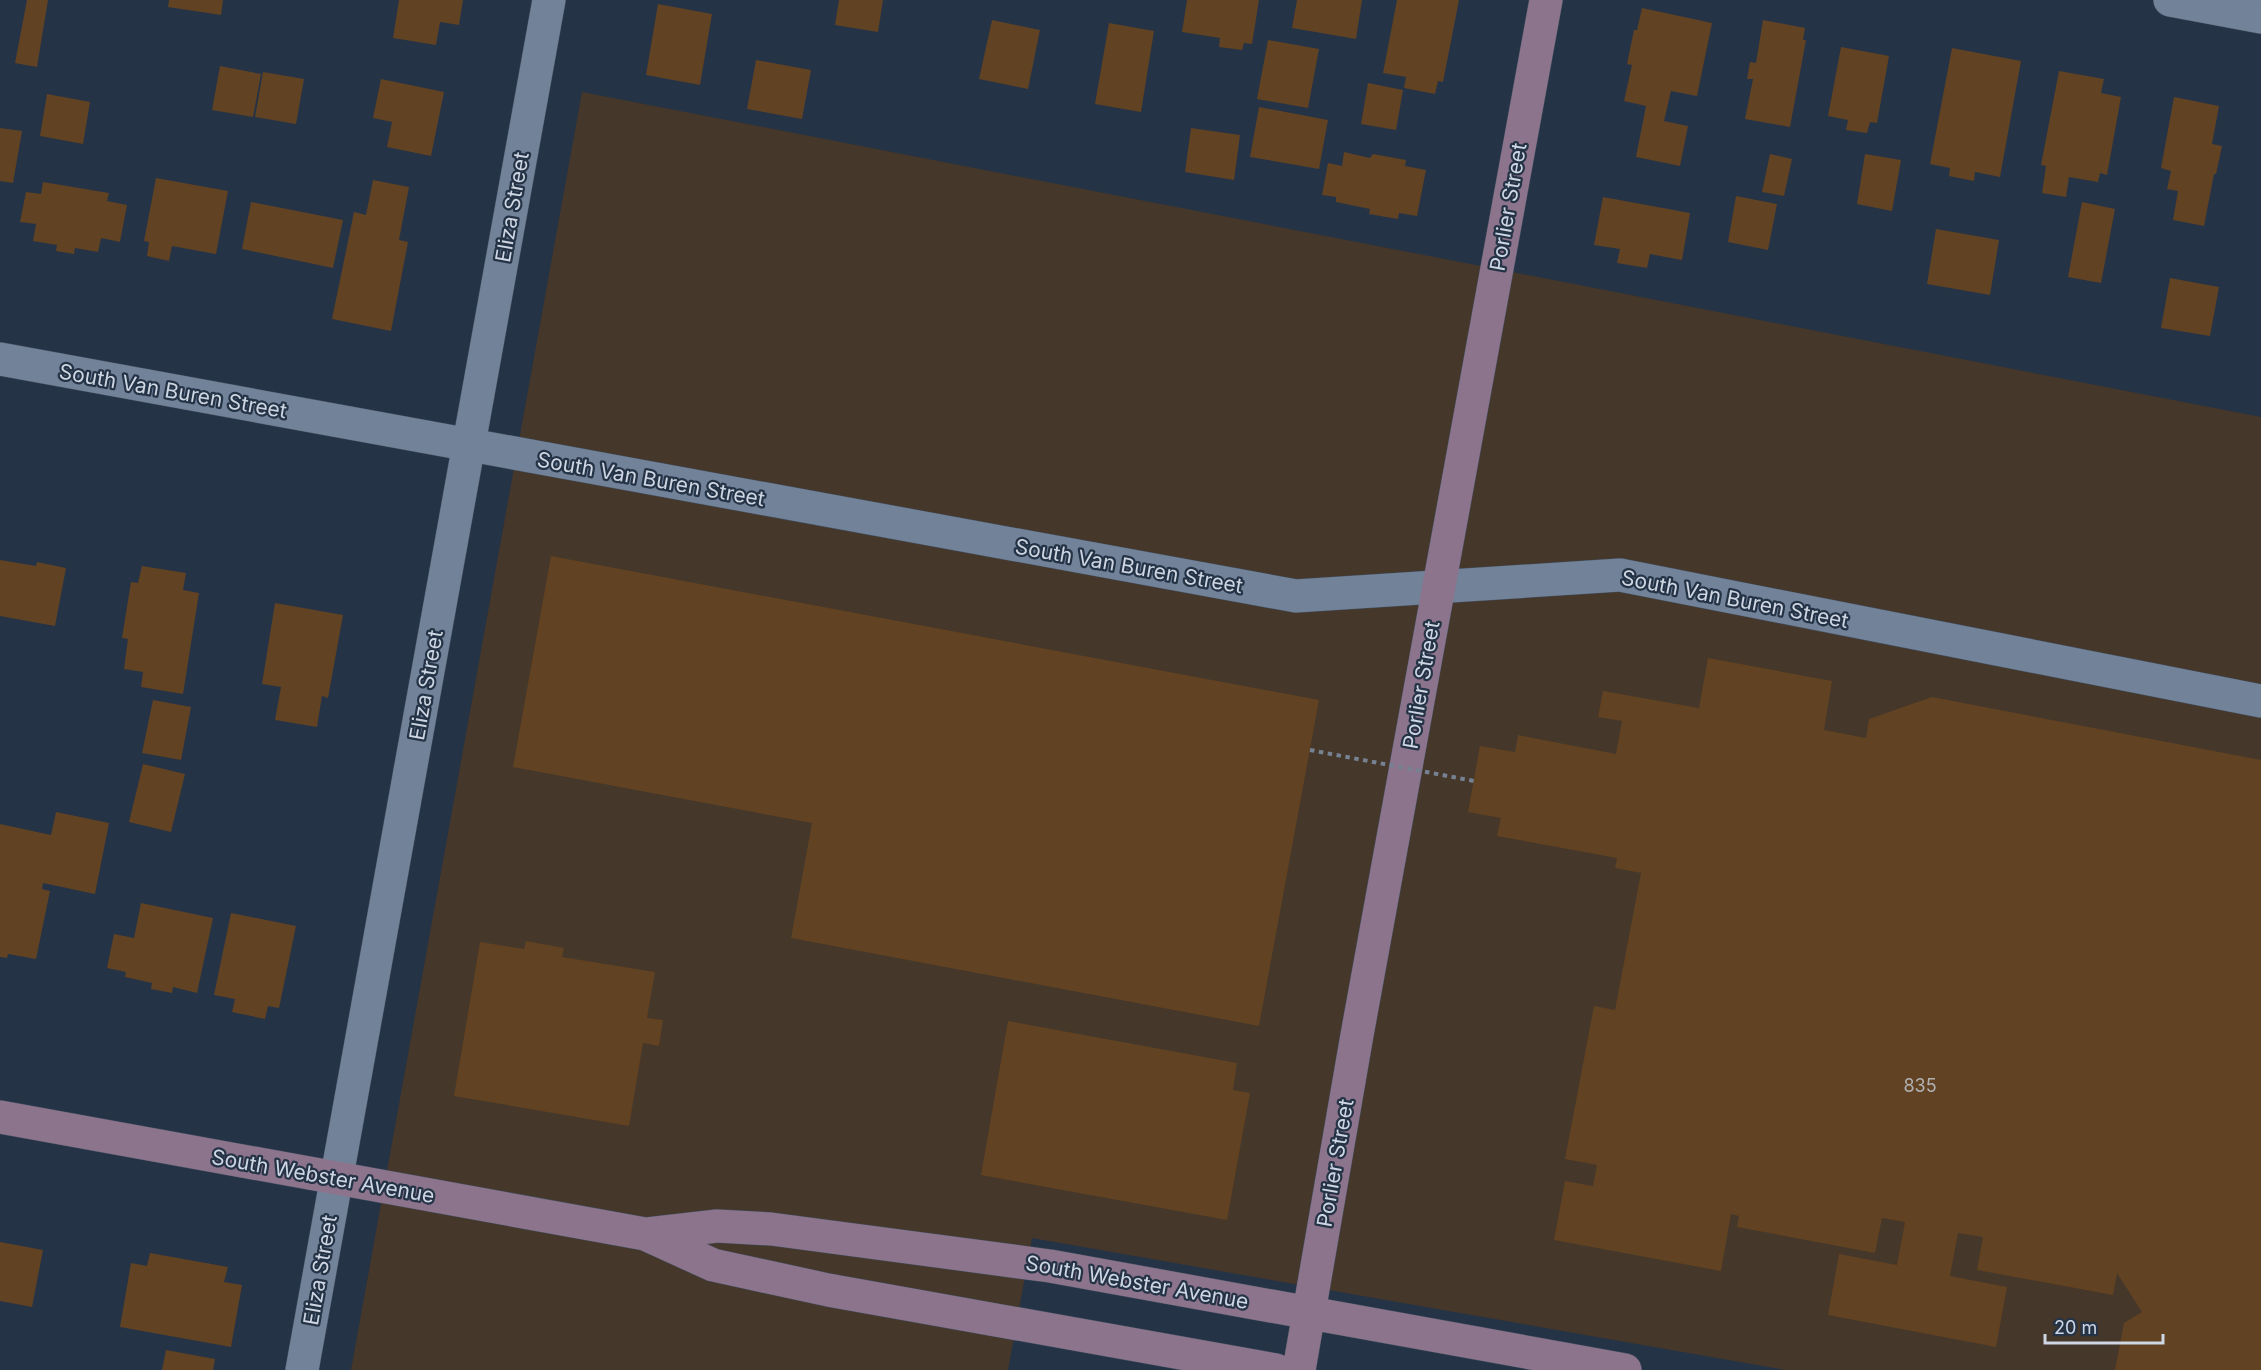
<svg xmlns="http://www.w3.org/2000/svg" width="2261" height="1370" font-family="Inter,sans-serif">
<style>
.medical{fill:#453729}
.building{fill:#614223}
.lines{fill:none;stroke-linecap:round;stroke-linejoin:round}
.street-casing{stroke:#434f5f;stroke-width:34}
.secondary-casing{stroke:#434f5f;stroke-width:34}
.street{stroke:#728299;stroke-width:33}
.secondary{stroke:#8c748c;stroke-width:33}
.path-bridge{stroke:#768191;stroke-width:4;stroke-dasharray:4.5 4.5;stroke-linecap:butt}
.labels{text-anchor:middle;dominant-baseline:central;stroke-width:4.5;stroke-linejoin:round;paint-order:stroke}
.number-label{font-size:18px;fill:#b2b1b2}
.street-label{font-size:21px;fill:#cdd6e2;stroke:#253346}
</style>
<rect width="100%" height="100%" fill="#253346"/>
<!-- medical -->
<path class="medical" d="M582 92 2261 417V1370H1785L1032 1238 1008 1370H351Z"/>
<!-- building -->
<path class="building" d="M27 0H48L37 67 15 63Z
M169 0H223L221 15 168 7Z
M399 0H463L459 25 440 22 436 45 393 38Z
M839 0H883L878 32 835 25Z
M1187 0H1259L1252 44 1244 43 1242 50 1219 47 1220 38 1182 32Z
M1297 0H1362L1356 39 1292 28Z
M1397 0H1459L1443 82 1438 81 1435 94 1404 88 1406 77 1383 73Z
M658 4 712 14 700 85 646 75Z
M1642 8 1712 23 1697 96 1671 91 1664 121 1688 126 1680 166 1636 157 1646 106 1624 101 1632 65 1627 64 1634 30H1637Z
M992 20 1040 30 1028 89 979 79Z
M1763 20 1805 28 1803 40H1806L1790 127 1745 119 1753 79H1747L1750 62 1756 63Z
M1109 23 1154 31 1141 112 1095 104Z
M1268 40 1319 49 1308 108 1257 99Z
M1841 47 1889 56 1877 123 1870 122 1867 133 1846 130 1848 120 1828 116Z
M1952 48 2021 61 2000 177 1975 172 1974 181 1949 176 1950 168 1930 164Z
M756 60 811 70 802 119 747 109Z
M220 66 261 74 253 117 212 110Z
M2059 71 2104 79 2101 93 2121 97 2107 175 2100 173 2098 182 2069 177 2066 197 2042 193 2046 166 2041 165Z
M263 72 304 79 296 124 255 117Z
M381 79 444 92 431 156 387 147 392 122 373 118Z
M1368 83 1403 90 1396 130 1361 124Z
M47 94 90 102 83 144 40 136Z
M2174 97 2219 106 2212 144 2222 146 2216 174H2214L2204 226 2173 220 2178 191 2167 189 2171 171 2161 168Z
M1259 107 1328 120 1319 169 1250 157Z
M0 128 22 131 13 183 0 181Z
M1191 128 1240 135 1234 180 1185 172Z
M1344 152 1370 158 1373 154 1406 160 1405 166 1426 170 1417 216 1399 213 1398 219 1369 214 1370 209 1336 202V197L1322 195 1328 163 1342 166Z
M1770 154 1792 159 1784 196 1762 192Z
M1865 154 1901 160 1892 211 1857 204Z
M156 178 228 191 216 254 172 246 169 261 147 256 149 242 144 241Z
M373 180 409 187 399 240 408 242 391 331 332 319 354 212 366 215Z
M43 182 109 193 107 201 127 205 120 242 101 238 98 252 75 248 74 254 56 251 57 245 33 241 36 224 20 222 26 192 41 194Z
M1736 196 1777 204 1768 250 1728 242Z
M1603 197 1690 213 1682 260 1650 254 1647 268 1617 263 1620 249 1594 245Z
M251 202 343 220 333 268 242 249Z
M2082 202 2115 209 2101 283 2068 277Z
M1936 229 1999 240 1990 295 1927 284Z
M2170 278 2219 287 2210 336 2161 328Z
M551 556 1319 700 1259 1026 791 938 812 823 513 767Z
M0 560 36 566 37 562 66 568 55 626 0 616Z
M142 566 186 573 183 590 199 593 183 694 141 687 143 672 124 669 128 639 122 638 131 582 138 583Z
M275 603 343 615 328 698 322 696 317 727 275 720 281 687 262 684Z
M1708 658 1832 681 1824 730 1866 738 1869 719 1932 697 2261 760V1370H2115L2124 1323 2142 1312 2117 1273 2113 1295 1977 1270 1983 1237 1958 1233 1950 1276 2007 1287 1996 1347 1828 1315 1839 1254 1897 1265 1905 1222 1882 1218 1875 1253 1737 1227 1739 1216 1731 1214 1721 1271 1554 1240 1565 1181 1593 1186 1597 1165 1565 1159 1594 1006 1615 1010 1641 873 1615 868 1617 858 1497 836 1501 818 1468 812 1480 746 1515 752 1518 735 1616 754 1622 721 1598 717 1603 691 1699 708Z
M153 700 191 707 181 760 142 753Z
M143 764 185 774 171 832 129 822Z
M56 812 109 823 95 894 43 883 42 889 50 891 36 959 8 954 7 958 0 957V824L51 835Z
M141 903 213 918 197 993 173 987 172 993 151 989 152 983 125 977 126 972 107 968 114 934 134 938Z
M231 913 296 926 279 1008 268 1006 265 1019 232 1012 235 999 214 995Z
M526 941 564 948 562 957 655 972 647 1018 663 1020 659 1046 643 1043 629 1126 454 1096 480 942 524 949Z
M1008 1021 1237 1063 1233 1090 1250 1093 1227 1220 981 1175Z
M0 1242 43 1250 32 1307 0 1301Z
M150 1253 228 1267 224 1282 242 1285 231 1347 120 1327 131 1263 147 1266Z
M166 1350 215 1359 213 1370H162Z"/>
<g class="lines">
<defs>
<path id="street" d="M2170 0 2261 17
M0 359 1296 596 1620 575 2261 701
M302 1370 549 0"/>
<path id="secondary" d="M0 1117 645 1234 713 1265 828 1290 1276 1370
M647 1234 717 1226 771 1229 1050 1266 1625 1370
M1299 1370 1357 1035 1546 0"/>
</defs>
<!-- street casing -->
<use href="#street" class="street-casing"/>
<!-- secondary casing -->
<use href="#secondary" class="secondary-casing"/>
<!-- street -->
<use href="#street" class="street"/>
<!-- secondary -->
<use href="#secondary" class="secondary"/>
<!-- path-bridge -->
<path class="path-bridge" d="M1310 750 1474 781"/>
</g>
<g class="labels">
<!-- number labels -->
<g class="number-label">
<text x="1920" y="1085">835</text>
</g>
<!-- street labels -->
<g class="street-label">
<text transform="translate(512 207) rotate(-80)">Eliza Street</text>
<text transform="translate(1508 207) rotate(-80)">Porlier Street</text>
<text transform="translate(173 391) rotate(10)">South Van Buren Street</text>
<text transform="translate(651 479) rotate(10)">South Van Buren Street</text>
<text transform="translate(1129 566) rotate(10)">South Van Buren Street</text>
<text transform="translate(1735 599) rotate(11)">South Van Buren Street</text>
<text transform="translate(426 685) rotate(-80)">Eliza Street</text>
<text transform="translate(1421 685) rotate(-80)">Porlier Street</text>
<text transform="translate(1335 1163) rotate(-80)">Porlier Street</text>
<text transform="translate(323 1176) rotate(10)">South Webster Avenue</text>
<text transform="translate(320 1270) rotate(-80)">Eliza Street</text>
<text transform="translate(1137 1282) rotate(10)">South Webster Avenue</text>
</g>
</g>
<!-- scale -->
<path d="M2045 1334v9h118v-9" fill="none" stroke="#cdd6e2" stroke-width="3"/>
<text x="2054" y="1334" font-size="18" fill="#cdd6e2" stroke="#253346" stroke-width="4.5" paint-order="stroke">20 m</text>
</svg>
